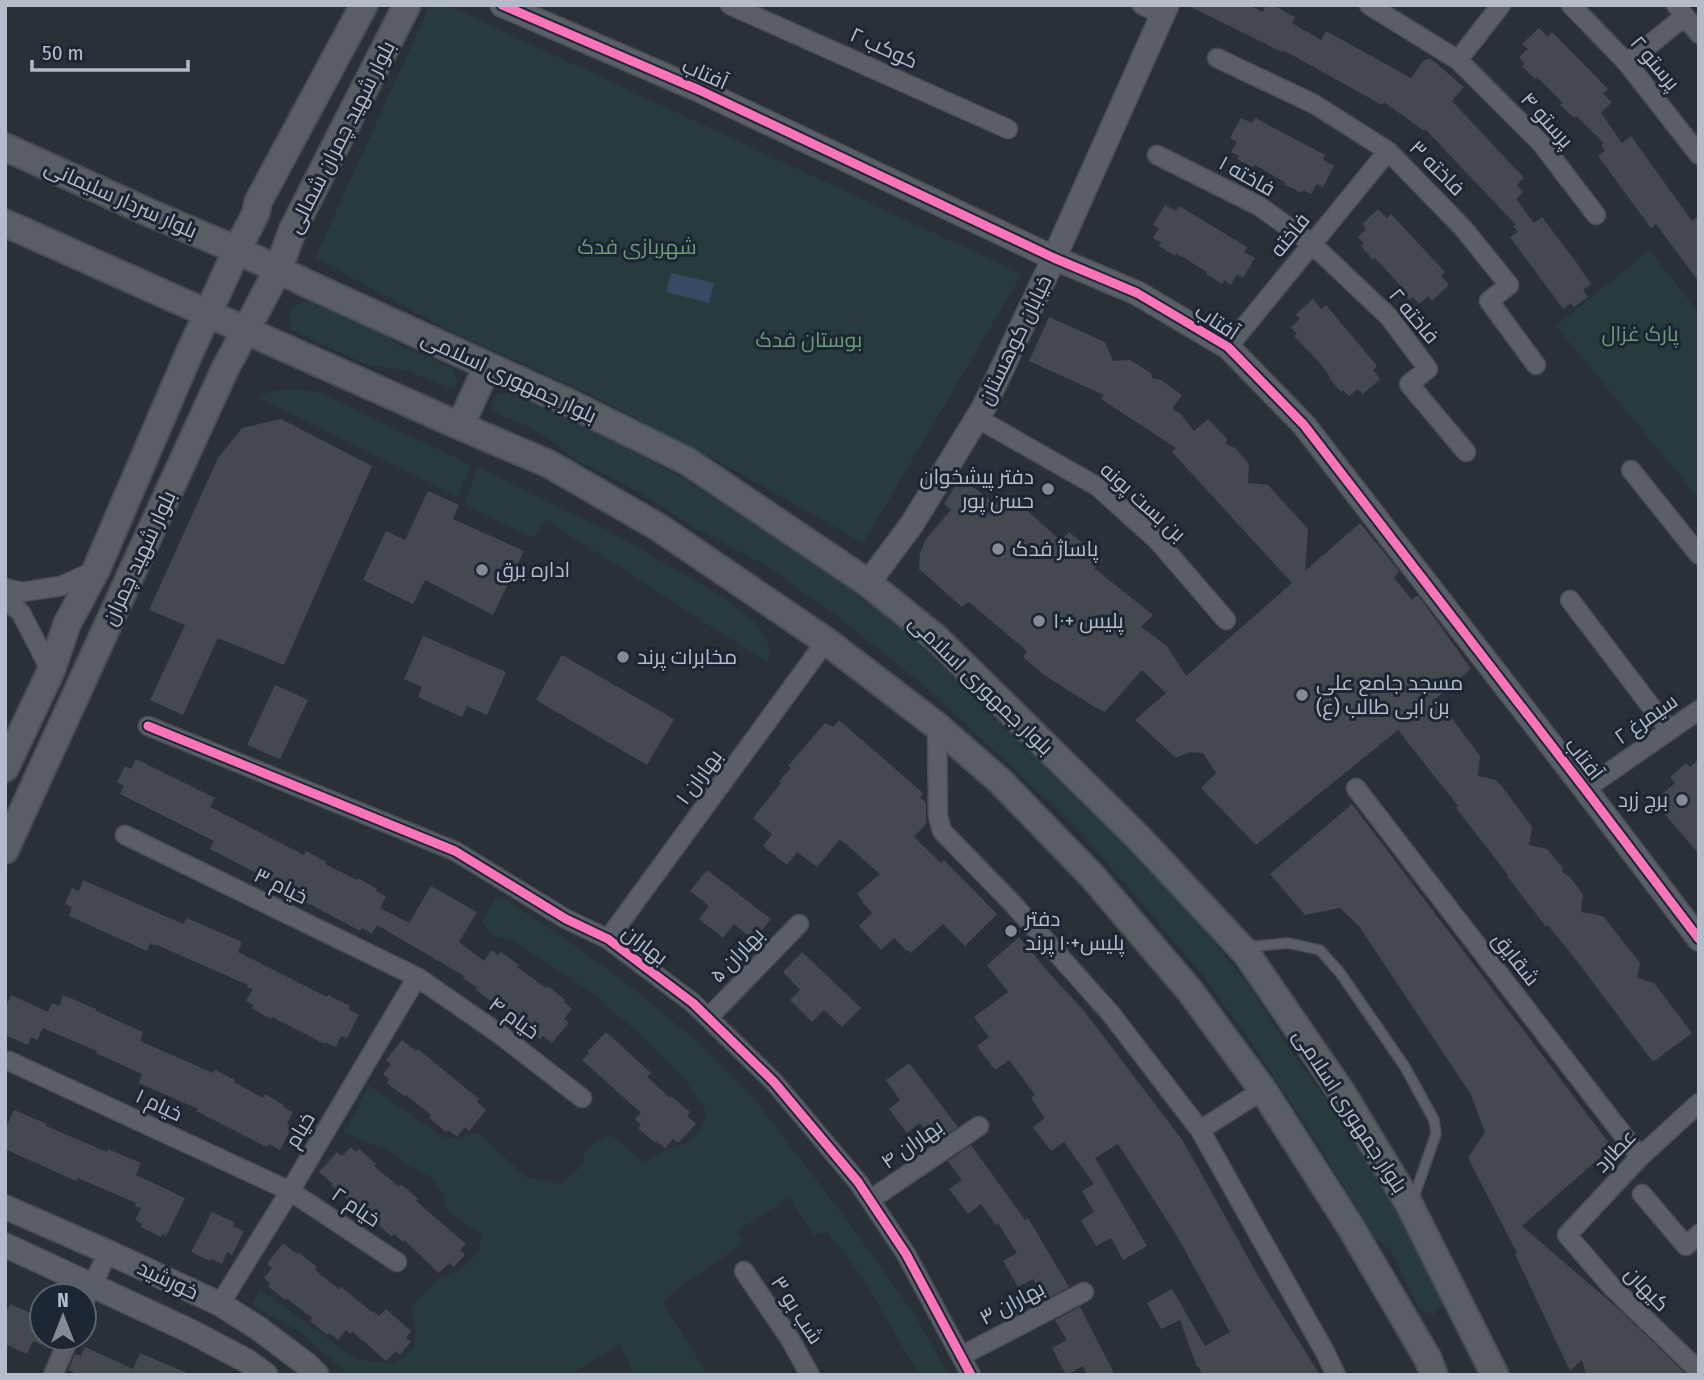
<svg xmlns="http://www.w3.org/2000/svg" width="1704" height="1380" font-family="'Fira Sans Condensed',Cairo,sans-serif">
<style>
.green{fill:#273a3e}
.water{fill:#384963}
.building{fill:#444950}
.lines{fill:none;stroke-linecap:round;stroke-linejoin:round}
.service-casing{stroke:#484c53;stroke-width:12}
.minor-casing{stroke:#484c53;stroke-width:21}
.tertiary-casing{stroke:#484c53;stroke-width:26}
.secondary-casing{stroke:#484c53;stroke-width:30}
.service{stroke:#5a5e66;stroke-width:9}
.minor{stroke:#5a5e66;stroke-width:18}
.tertiary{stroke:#5a5e66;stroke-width:23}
.secondary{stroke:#595d64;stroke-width:26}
.cycleway-casing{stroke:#1d2633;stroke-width:13}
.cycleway{stroke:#fb73b8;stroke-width:9}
.poi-dot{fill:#848b96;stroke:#1d2633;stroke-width:2.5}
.labels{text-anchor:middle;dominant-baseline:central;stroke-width:6;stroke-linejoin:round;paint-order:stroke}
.street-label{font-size:21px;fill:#b4bcc9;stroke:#1d2633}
.park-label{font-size:21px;fill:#6b9a76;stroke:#1d2633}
.poi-label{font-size:21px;fill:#b4bcc9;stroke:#1d2633;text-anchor:start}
</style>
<rect width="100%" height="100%" fill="#2a3038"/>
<!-- green -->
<path class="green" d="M430 5H447L1022 274 863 543 727 466 590 394 448 330 315 258Z
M1650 250 1699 314V499L1556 326Z
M312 300 383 330 395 344 431 358 452 369 457 379 456 387 449 389 409 371 368 365 292 330 288 317 295 305Z
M298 389 321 393 471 465 458 498 258 397 271 391Z
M508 392 605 437 689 481 763 530 861 591 1008 726 1166 882 1246 982 1297 1060 1343 1121 1432 1273 1443 1304 1433 1315 1420 1311 1391 1251 1375 1238 1315 1139 1248 1038 1205 978 1079 830 919 681 842 620 767 566 695 528 634 489 577 461 552 441 529 427 502 416 491 408 496 395Z
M478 467 611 532 720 595 757 624 764 635 770 649 768 663 546 520 533 538 464 505Z
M498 895 564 938 627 984 691 1036 753 1097 849 1223 914 1314 948 1375H919L863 1278 828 1232 813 1235 790 1197 737 1231 743 1243 672 1293 663 1303 708 1375H634L620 1345 569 1375H348L303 1334 252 1305 260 1289 356 1359 394 1364 415 1347V1327L411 1307 441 1277 461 1270 479 1252 482 1235 446 1210 445 1196 431 1177 407 1165 391 1152 345 1133 368 1085 444 1137 458 1139 478 1132 527 1178 551 1181 560 1185 584 1164 583 1154 596 1142 611 1135 645 1163C651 1159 657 1153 664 1151 690 1141 698 1143 707 1113L685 1079 641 1035 587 989 512 940 492 936 482 922Z"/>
<!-- water -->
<path class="water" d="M671 273 714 283 709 303 666 292Z"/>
<!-- building -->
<path class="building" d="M1187 5H1249L1263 12 1266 5H1273L1295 17 1292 23 1321 40 1326 31 1411 78 1423 61 1430 58 1464 87 1452 101 1524 178 1517 185 1523 192 1516 199 1534 223 1542 217 1576 262 1591 284 1583 290 1588 297 1574 307 1571 303 1563 309 1510 237 1518 232 1513 226 1516 225 1426 130H1423L1384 102 1382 105 1283 50 1282 52Z
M1539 28 1548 37 1552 32 1608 89 1603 94 1612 102 1601 113 1622 143 1631 136 1692 221 1699 216V282L1656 224 1651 228 1598 156 1605 151 1601 145 1604 143 1576 116 1574 118 1560 105 1563 103 1537 77 1535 79 1522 66 1525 64 1519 57 1528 49 1522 44Z
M1241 118 1252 123 1255 118 1325 155 1323 160 1334 166 1323 187 1317 184 1311 194 1303 190 1302 193 1285 185 1286 183 1255 165 1253 168 1237 159 1239 156 1231 152 1237 142 1230 138Z
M1165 205 1176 211 1179 206 1247 247 1244 252 1255 258 1243 278 1237 274 1231 285 1224 280 1222 284 1206 274 1207 272 1176 253 1175 256 1159 246 1161 243 1153 238 1159 228 1153 225Z
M1378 209 1387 218 1391 214 1445 272 1441 276 1449 285 1432 301 1428 296 1419 304 1413 297 1410 300 1397 287 1400 285 1375 258 1373 260 1361 246 1364 244 1358 237 1366 229 1362 224Z
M1313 299 1321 309 1326 305 1377 366 1373 370 1380 379 1363 394 1358 389 1349 396 1343 390 1341 392 1329 378 1330 377 1319 362 1294 336 1297 334 1291 327 1300 319 1296 314Z
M1049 317 1105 342 1113 361 1130 360 1151 373 1152 378 1161 380 1182 395 1172 409 1180 413 1194 431 1208 419 1227 439 1226 444 1235 448 1249 464 1248 483 1268 485 1308 529 1305 571 1360 523 1399 571 1394 578 1412 600 1418 595 1471 669 1435 699 1453 720 1480 756 1478 776 1496 780 1504 789 1532 827 1529 845 1547 849 1563 868 1562 872 1570 877 1583 895 1581 912 1603 916 1640 963 1637 978 1654 983 1692 1033 1653 1062 1580 965 1548 925 1546 927 1507 876 1508 875 1456 808 1458 806 1398 730 1256 845 1201 788 1216 773 1203 753 1190 752 1176 758 1135 720 1166 693 1142 670 1105 712 1093 706 1044 675 1023 657 1027 651 969 602 962 607 919 569 920 553 926 539 951 510 944 504 960 478 996 504 1008 493 1061 541 1069 532 1103 560 1094 568 1153 615 1141 627 1167 646 1186 676 1292 583 1172 452 1176 448 1101 399 1104 395 1029 361Z
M281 419 372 466 284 665 218 638 183 715 150 700 185 625 149 610 218 458 242 428Z
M428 491 459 505 453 519 524 551 493 615 425 580 413 604 363 580 386 531 405 540Z
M423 636 506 672 487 715 467 706 462 717 418 697 422 687 404 679Z
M562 655 674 719 647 765 536 700Z
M275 685 308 700 280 759 247 745Z
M839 720 923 793 920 797 926 803V824L914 837 941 863 944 860 997 914 965 946 943 924 911 953 908 950 907 951 894 938 881 950 859 926 872 913 862 902 863 901 857 894 880 874 840 839 817 867 797 852 787 865 763 846 772 834 753 818 781 783 779 781 791 768 788 766 825 723 833 727Z
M136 759 215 798 210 807 304 855 306 851 326 862 325 864 357 880 358 878 377 889 376 891 386 896 380 908 409 923 431 886 477 912 459 942 484 961 492 950 498 955 501 952 519 965 517 967 546 988 548 986 565 1000 564 1002 572 1009 564 1019 569 1023 552 1043 543 1036 540 1039 522 1024 523 1022 498 1002 496 1005 476 990 477 988 463 978 464 976 377 925 372 934 362 928 360 931 310 904V905L288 893 289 891 273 883 274 882 210 849 214 841 120 794 124 786 117 782 125 766 131 769Z
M1699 759V854L1662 811 1670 805 1661 795 1675 783 1670 777 1686 763 1690 767Z
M1352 804 1612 1147 1522 1226 1622 1312 1687 1375H1586L1582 1360 1570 1371 1515 1254 1517 1253 1468 1158 1485 1132 1470 1093 1359 926 1340 908 1305 915 1270 874Z
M707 870 771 919 754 940 734 924 723 938 699 919 709 906 690 891Z
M83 880 183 924 187 918 242 942 238 952 242 954 327 997 328 995 350 1006 348 1009 359 1015 347 1038 341 1036 336 1047 325 1042V1044L272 1017 271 1019 251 1008 254 1005 246 1001 253 989 247 987 248 985 157 945V946L150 943 147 951 69 916 72 907 65 904 72 888 79 891Z
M1019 937 1050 974 1085 1012 1183 1141 1261 1281 1320 1375H1202L1199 1367H1197L1180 1320 1161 1329 1147 1303 1172 1289 1205 1346 1230 1332 1177 1236 1118 1144 1095 1158 1147 1246 1123 1260 1111 1238 1096 1246 1081 1220 1094 1212 1082 1191 1094 1184 1064 1142 1051 1151 1033 1127 1045 1118 1031 1098 1035 1095 1009 1060 995 1070 977 1046 989 1037 974 1017 1008 992 987 965Z
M802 952 861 1008 842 1027 824 1010 812 1022 790 1000 800 990 783 972Z
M11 995 48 1012 52 1003 59 1006 63 995 96 1009V1011L143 1032 140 1041 213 1073 215 1070 235 1080 234 1082 263 1098 265 1094 284 1105 283 1107 293 1112 287 1124 292 1127 280 1150 269 1144 267 1147 196 1111 198 1109 139 1083 142 1074 96 1053 97 1051 43 1028 37 1040 31 1037 28 1045 5 1035V1008Z
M606 1032 651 1073 647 1077 670 1098 671 1096 690 1112 687 1116 696 1124 678 1143 673 1139 665 1148 656 1141 655 1143 638 1128 641 1125 635 1119 641 1113 582 1060 589 1053 587 1052Z
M402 1040 416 1051 418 1049 479 1099 477 1102 486 1110 469 1131 465 1127 457 1137 448 1130 446 1132 429 1118 431 1115 406 1095 404 1096 387 1083 389 1079 383 1074 391 1064 386 1060Z
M909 1063 958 1127 935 1142 920 1123 907 1133 889 1109 900 1100 886 1080Z
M14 1110 47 1124 46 1126 107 1152 108 1149 141 1163 136 1175 185 1198 166 1236 162 1234 161 1237 141 1227 142 1224 135 1220 141 1208 135 1206 136 1203 78 1178 76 1181 5 1149V1129Z
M971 1145 1025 1220 1028 1218 1069 1287 1045 1300 1033 1279 1018 1287 1003 1261 1017 1253 998 1223 996 1225 981 1204 968 1214 949 1189 962 1180 948 1161Z
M351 1147 356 1152 359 1149 376 1164 374 1166 399 1187 401 1184 418 1199 416 1201 466 1244 460 1250 465 1255 454 1267 449 1263 439 1273 404 1240 403 1242 394 1234 392 1237 373 1220 375 1219 352 1199 349 1201 331 1185 333 1184 319 1172 337 1152 342 1156Z
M212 1212 234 1222 233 1226 244 1231 232 1255 227 1252 222 1264 211 1259 210 1261 191 1252Z
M283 1243 297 1254 298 1252 317 1267 315 1270 339 1289 341 1287 372 1312 373 1311 379 1316 386 1309 411 1331 406 1338 411 1342 400 1355 396 1351 386 1361 352 1331 351 1334 346 1330 338 1340 329 1333 327 1335 310 1321 312 1318 286 1298 285 1300 268 1286 270 1283 264 1278 272 1268 267 1264Z
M10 1304 42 1318V1345L33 1341 27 1354 5 1344V1316Z
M1080 1307 1115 1375H1087L1083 1366 1066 1375 1052 1348 1067 1340 1055 1320Z
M85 1347 133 1369 140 1353 192 1375H80L68 1370 75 1354 81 1356Z"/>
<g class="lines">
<defs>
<path id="service" d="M1245 947 1288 943 1320 950 1341 974 1405 1067 1434 1120 1436 1134 1415 1194 1412 1198"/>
<path id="minor" d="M730 5 1008 129
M1142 5 1163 15
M1369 5 1458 60 1541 143 1596 215
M1571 5 1627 63 1699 155
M1676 5 1699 34
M1217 58 1314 104 1388 151 1463 228 1509 285 1489 301 1536 365
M1458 60 1501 5
M1627 63 1685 16
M1157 155 1259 206 1312 244 1389 317 1428 369 1409 384 1466 452
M1228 347 1388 151
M977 418 1098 487 1157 540 1226 620
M1631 470 1699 555
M5 588 22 592 61 586 96 570
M5 598 21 613 51 671
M1570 600 1669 730
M148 726 455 851 566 919 608 939 693 1003 774 1082 858 1182 906 1254 971 1375
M937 726 938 816 942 831 1014 905 1111 1014 1200 1130 1325 1352 1336 1375
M1356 788 1640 1157
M1585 789 1699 710
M125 835 417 977 498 1033 582 1098
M608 939 826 641
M708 1018 799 924
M9 1061 290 1191 397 1262
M1699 1103 1640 1157 1567 1235 1612 1287 1699 1371
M1200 1130 1263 1090
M1642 1194 1686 1246 1699 1234
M870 1200 979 1126
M744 1271 790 1339 810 1375
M84 1303 108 1252
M220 1304 290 1191 417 977
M961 1356 1084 1292
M53 1375 69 1338"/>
<path id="tertiary" d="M502 5 699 90 1054 258 1137 293 1228 347 1304 425 1585 789 1699 939
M868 583 912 524 984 407 1054 258 1167 5
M5 1207 108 1252 220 1304 258 1328 306 1364 317 1375
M5 1245 190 1331 247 1361 266 1375"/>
<path id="secondary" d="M5 147 150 213 237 250 310 285 567 402 687 461 868 583 936 638 1138 837 1246 953 1342 1093 1408 1202 1495 1375
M5 223 460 426 549 464 658 527 826 641 937 726 1000 781 1092 876 1190 991 1263 1090 1350 1226 1428 1359 1434 1375
M460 426 487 367
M5 768 51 671 67 624 96 570 188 356 237 250 256 213 258 202 364 5
M5 850 225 369 278 270 293 229 407 5"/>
</defs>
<!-- service casing -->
<use href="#service" class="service-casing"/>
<!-- minor casing -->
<use href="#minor" class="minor-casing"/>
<!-- tertiary casing -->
<use href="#tertiary" class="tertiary-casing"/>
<!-- secondary casing -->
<use href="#secondary" class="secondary-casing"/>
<!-- service -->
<use href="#service" class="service"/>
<!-- minor -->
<use href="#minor" class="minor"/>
<!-- tertiary -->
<use href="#tertiary" class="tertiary"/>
<!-- secondary -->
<use href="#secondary" class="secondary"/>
<defs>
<path id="cycleway" d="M502 5 699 90 1054 258 1137 293 1228 347 1304 425 1585 789 1699 939
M148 726 455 851 566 919 608 939 693 1003 774 1082 858 1182 906 1254 971 1375"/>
</defs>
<!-- cycleway casing -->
<use href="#cycleway" class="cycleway-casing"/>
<!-- cycleway -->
<use href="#cycleway" class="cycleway"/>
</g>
<!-- markers -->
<g class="poi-dot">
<circle cx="1048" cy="489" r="7"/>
<circle cx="998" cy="549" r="7"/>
<circle cx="482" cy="570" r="7"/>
<circle cx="1039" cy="621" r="7"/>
<circle cx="623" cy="657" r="7"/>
<circle cx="1302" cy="695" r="7"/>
<circle cx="1682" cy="800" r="7"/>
<circle cx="1011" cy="931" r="7"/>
</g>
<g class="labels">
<!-- street labels -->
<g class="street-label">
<text transform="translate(884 48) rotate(24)">کوکب ۲</text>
<text transform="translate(1655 63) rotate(50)">پرستو ۲</text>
<text transform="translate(705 74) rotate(24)">آفتاب</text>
<text transform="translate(1547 120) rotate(48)">پرستو ۴</text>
<text transform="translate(341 137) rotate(-63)">بلوار شهید چمران شمالی</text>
<text transform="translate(1437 168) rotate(45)">فاخته ۳</text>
<text transform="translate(1247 176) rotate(29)">فاخته ۱</text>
<text transform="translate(121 199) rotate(24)">بلوار سردار سلیمانی</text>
<text transform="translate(1290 235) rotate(-51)">فاخته</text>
<text transform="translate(1414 316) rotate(50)">فاخته ۲</text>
<text transform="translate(1217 322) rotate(33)">آفتاب</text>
<text transform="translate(1015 340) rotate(-64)">خیابان کوهستان</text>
<text transform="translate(509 377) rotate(25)">بلوار جمهوری اسلامی</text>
<text transform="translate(1143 502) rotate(42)">بن بست پونه</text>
<text transform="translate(139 558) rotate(-65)">بلوار شهید چمران</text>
<text transform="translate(981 685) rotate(44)">بلوار جمهوری اسلامی</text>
<text transform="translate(1646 719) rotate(-35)">سیمرغ ۲</text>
<text transform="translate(1584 759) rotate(52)">آفتاب</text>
<text transform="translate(699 777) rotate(-54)">بهاران ۱</text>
<text transform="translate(281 886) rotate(26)">خیام ۳</text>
<text transform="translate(645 945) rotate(37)">بهاران</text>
<text transform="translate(737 955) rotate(-46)">بهاران ۵</text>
<text transform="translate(1516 959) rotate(52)">شقایق</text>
<text transform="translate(514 1018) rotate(36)">خیام ۴</text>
<text transform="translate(159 1105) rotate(25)">خیام ۱</text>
<text transform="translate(1350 1111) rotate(57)">بلوار جمهوری اسلامی</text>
<text transform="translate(300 1130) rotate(-59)">خیام</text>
<text transform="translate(912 1144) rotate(-35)">بهاران ۴</text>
<text transform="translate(1615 1151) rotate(-46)">عطارد</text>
<text transform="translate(356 1207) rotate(34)">خیام ۲</text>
<text transform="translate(168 1280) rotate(25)">خورشید</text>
<text transform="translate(1647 1289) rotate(46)">کیهان</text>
<text transform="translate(1012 1303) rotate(-28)">بهاران ۳</text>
<text transform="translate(797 1310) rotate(57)">شب بو ۳</text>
</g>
<!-- park labels -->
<g class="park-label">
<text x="637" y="247">شهربازی فدک</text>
<text x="1640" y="334">پارک غزال</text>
<text x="809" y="340">بوستان فدک</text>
</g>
<!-- poi labels -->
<g class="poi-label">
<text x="1034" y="477" text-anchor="end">دفتر پیشخوان<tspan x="1034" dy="24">حسن پور</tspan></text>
<text x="1012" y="549">پاساژ فدک</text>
<text x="496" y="570">اداره برق</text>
<text x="1053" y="621">پلیس +۱۰</text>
<text x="637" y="657">مخابرات پرند</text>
<text x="1316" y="683">مسجد جامع علی<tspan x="1316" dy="24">بن ابی طالب (ع)</tspan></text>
<text x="1668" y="800" text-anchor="end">برج زرد</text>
<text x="1025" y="919">دفتر<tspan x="1025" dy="24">پلیس+۱۰ پرند</tspan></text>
</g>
</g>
<!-- border -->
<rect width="1704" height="1380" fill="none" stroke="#b4bcc9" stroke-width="14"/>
<!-- north arrow -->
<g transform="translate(63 1317)"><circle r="33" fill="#1d2633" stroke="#59626f" stroke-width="2"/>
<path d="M0-5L12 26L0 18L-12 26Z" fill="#848b96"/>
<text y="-10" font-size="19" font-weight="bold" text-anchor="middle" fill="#b4bcc9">N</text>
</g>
<!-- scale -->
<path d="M32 60v10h156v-10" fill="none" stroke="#b4bcc9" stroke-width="3.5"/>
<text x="42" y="60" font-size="21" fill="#b4bcc9" stroke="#1d2633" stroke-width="5" paint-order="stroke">50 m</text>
</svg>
